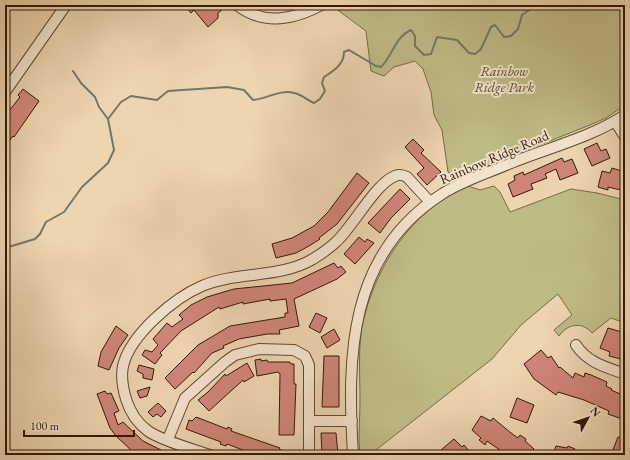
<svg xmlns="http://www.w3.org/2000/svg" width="630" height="460" font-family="'EB Garamond',serif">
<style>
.green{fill:#bfbb87;stroke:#796a46}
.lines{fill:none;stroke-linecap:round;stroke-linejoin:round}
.stream{stroke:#70786b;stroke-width:2}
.building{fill:#d08578;stroke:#331806}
.minor-casing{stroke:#624730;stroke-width:12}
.minor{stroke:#f3e4cc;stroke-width:10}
.labels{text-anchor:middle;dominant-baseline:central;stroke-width:4;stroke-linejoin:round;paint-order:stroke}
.park-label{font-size:14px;font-style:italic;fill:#5d492d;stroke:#f3e4cc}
.street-label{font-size:14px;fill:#331806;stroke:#f3e4cc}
</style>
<rect width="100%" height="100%" fill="#edd5b0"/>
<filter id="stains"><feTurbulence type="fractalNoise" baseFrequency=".005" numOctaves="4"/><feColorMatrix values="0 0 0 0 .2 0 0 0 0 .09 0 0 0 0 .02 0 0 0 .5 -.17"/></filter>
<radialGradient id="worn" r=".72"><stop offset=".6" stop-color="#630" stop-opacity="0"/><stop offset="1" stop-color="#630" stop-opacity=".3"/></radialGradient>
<!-- green -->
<path class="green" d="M340 5H625V105L606 118 590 125 457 178 448 172 442 130 434 115 431 92 423 69 415 61 394 67 384 76 371 71 366 31 335 8Z
M468 186 480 190 494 186 500 192 510 212 571 189 597 193 625 200V323L611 318 592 333C582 321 567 324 559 336L554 330 572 315 558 294 521 325 492 359 376 450 366 455H360C358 437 360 418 360 400 360 376 358 351 362 327 374 268 411 210 468 186Z"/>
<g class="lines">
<!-- stream -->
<path class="stream" d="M73 71 81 83 95 97 99 107 108 119
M5 248 35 239 40 234 46 222 64 212 82 187 108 163 114 150 108 119 121 102 131 96 157 100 168 91 227 87 244 90 253 100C266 99 281 89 294 93 301 94 307 100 314 103L320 99 325 91 322 83 324 77C333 71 344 65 344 52L349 50 376 66 381 67C393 55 395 37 411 30L415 36V46L424 55 431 54 437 37 457 40 469 53 475 54 481 49 491 27 495 25 504 37 511 36 518 29 522 15 536 5"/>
</g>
<!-- building -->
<path class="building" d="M189 5H217L222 10 218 13V18L208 27 194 10 191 13 187 8Z
M23 89 39 101 14 137 13 136 5 146V116L20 97 18 95Z
M413 139 424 150 421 153 441 172 427 185 417 174 424 168 405 147Z
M597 143 601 151 606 149 610 158 592 166 584 149Z
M562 158 564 162 572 159 578 173 560 180 556 169 545 174 547 178 531 184 533 189 513 197 508 184 515 180 514 176 523 172 524 175Z
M612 168 625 172V191L608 187V190L598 187 602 171 610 173Z
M357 173 369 183 337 224 319 238 320 239 309 246 296 253 276 258 272 244 292 238 314 226 328 212Z
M400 189 410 199 391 218 380 233 368 223Z
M359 237 365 242 367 239 374 243 355 264 344 254Z
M334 263 338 268 341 266 346 272 337 279 294 299 299 326 279 330 280 334H267L239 339 223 346 224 348 212 353 194 373 193 372 175 389 165 378 198 345 230 326 285 317V313H288L286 299 270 301V299L243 304V302L220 309 219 307 181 331 160 353 162 355 155 364 142 355 145 350 152 352 158 345 153 339 167 323 172 327 183 319 179 315 191 305 207 297 234 289 292 283Z
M316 313 327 318 320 333 309 327Z
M116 326 128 335 119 348 109 370 98 366 101 352Z
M608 328 625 333V360L609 356 610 352 600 348Z
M334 329 340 340 327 348 321 337Z
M541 350 548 358 551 356 559 368 560 367 573 378 575 373 584 377 585 373 591 375 607 382 606 386 612 389 611 390 625 396V420L608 414 609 411 584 400 558 392 556 395 534 379 524 364Z
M324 356H339V407H322Z
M261 359V361L267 360 268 362H290L291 364H294V384H296L294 435H279L280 374 278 372 257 376 255 360Z
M247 363 254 376 244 382 243 380 209 411 198 400 208 392 225 374 226 376Z
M139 365 154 369 152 380 143 378V374L137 371Z
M150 387 147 396 140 398 137 391Z
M105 391 107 394 111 393 119 411 114 413 118 425 123 422 143 441 161 450 159 455H139L133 452 116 436 110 428 97 394Z
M517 398 534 405 527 423 510 417Z
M158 403 166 411 161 417 157 414 153 417 148 412Z
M481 416 491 421 493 418 511 433 518 438 520 435 526 439 525 441 534 449 529 455H507L487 441 485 445 479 440 481 438 472 430Z
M196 417 227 429 228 427 232 429 231 431 280 448 279 449 293 455H256L227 444 226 446 220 444 221 442 186 429 189 420 192 421Z
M321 433H336L338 455H322Z
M618 437 625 439V455H611Z
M454 439 462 447 464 445 469 451 464 455H445L441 450Z
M556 446 567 448 568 446 575 449 573 455H553Z"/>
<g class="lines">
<defs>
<path id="minor" d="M237 5C264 26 293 20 321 5
M5 92 66 5
M615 121 625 137
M576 345C588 363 606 367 625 374
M309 421H352
M168 439 185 398 225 362 235 355 259 349 294 350 305 356 309 365V455
M210 455C193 449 162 441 148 431 137 423 130 412 126 399 123 389 121 376 123 366 130 335 174 298 202 286 237 271 279 279 313 259 321 254 330 248 337 241 354 225 375 184 395 176 400 174 403 175 407 177L430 202
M353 455C347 356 348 254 442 194 462 181 488 173 511 163 548 148 592 137 625 115"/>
</defs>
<!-- minor casing -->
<use href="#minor" class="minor-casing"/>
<!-- minor -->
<use href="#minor" class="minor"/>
</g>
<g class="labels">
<!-- park labels -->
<g class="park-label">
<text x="504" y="71">Rainbow<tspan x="504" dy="16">Ridge Park</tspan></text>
</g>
<!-- street labels -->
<g class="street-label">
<text transform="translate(494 157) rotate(-23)">Rainbow Ridge Road</text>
</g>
</g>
<!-- margin -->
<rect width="630" height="460" fill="none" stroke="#edd5b0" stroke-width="20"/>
<rect x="6" y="6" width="618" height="448" fill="none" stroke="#331806" stroke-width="2"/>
<rect x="10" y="10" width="610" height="440" fill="none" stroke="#331806"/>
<!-- north arrow -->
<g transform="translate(588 418) rotate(50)" stroke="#f3e4cc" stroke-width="3" paint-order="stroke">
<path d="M0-3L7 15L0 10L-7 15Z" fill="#331806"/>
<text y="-6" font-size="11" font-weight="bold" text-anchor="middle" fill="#331806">N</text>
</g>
<!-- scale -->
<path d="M24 430v6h110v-6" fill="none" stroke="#331806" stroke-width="2"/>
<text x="30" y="430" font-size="12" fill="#331806" stroke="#f3e4cc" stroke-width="3" paint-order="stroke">100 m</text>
<rect width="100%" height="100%" filter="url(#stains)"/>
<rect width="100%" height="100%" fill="url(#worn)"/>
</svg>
